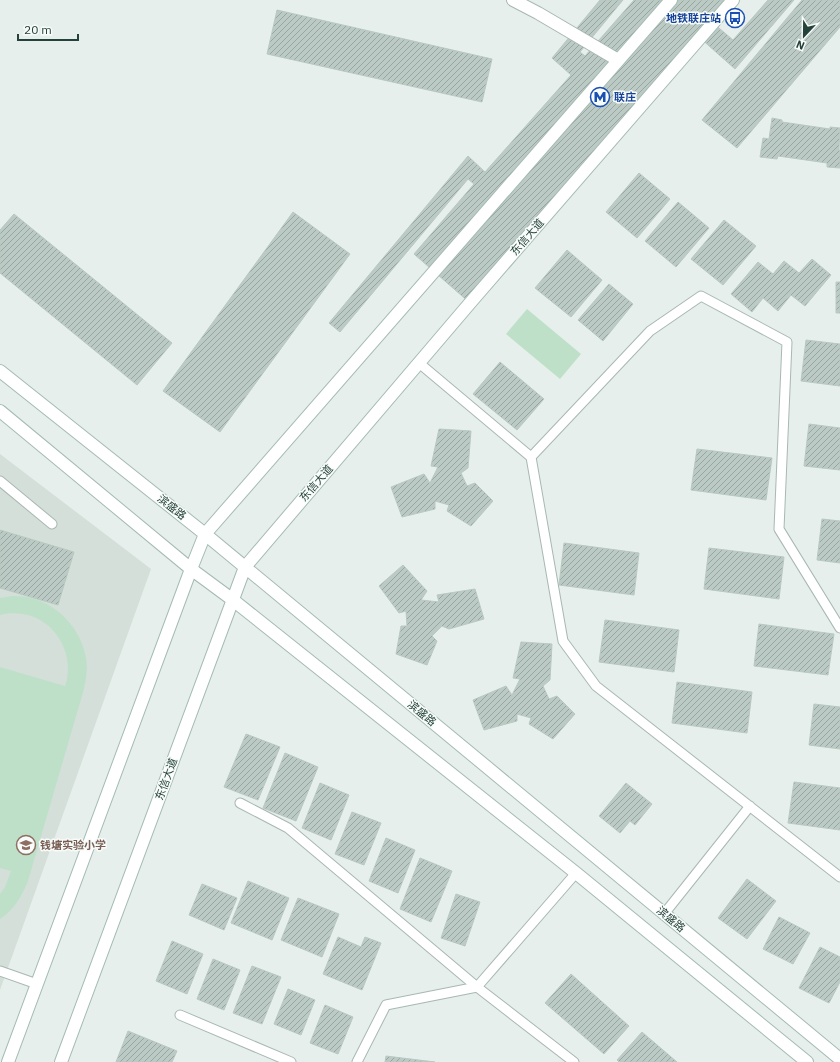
<svg xmlns="http://www.w3.org/2000/svg" width="840" height="1062" font-family="'IBM Plex Sans','Noto Sans SC',sans-serif">
<style>
.built{fill:#d4dfda}
.pitch{fill:#bfe0c8}
.building{fill:url(#building-hatch);stroke:#b8c9c2}
.lines{fill:none;stroke-linecap:round;stroke-linejoin:round}
.lane-casing{stroke:#a8b8b2;stroke-width:11}
.street-casing{stroke:#a8b8b2;stroke-width:14}
.secondary-casing{stroke:#a4bbb3;stroke-width:14}
.lane{stroke:#fff;stroke-width:9}
.street{stroke:#fff;stroke-width:12}
.secondary{stroke:#fff;stroke-width:12}
.labels{text-anchor:middle;dominant-baseline:central;stroke-width:3;stroke-linejoin:round;paint-order:stroke}
.transit-label{font-size:11px;font-weight:bold;fill:#164399;stroke:#f7fbf9;text-anchor:end}
.street-label{font-size:11px;fill:#24423a;stroke:#f7fbf9}
.education-label{font-size:11px;font-weight:bold;fill:#785e54;stroke:#f7fbf9;text-anchor:start}
</style>
<defs>
<pattern id="building-hatch" width="6" height="6" patternUnits="userSpaceOnUse"><rect width="6" height="6" fill="#bbcac4"/><path d="M-1 1l2-2M0 6l6-6M5 7l2-2" fill="none" stroke="#98a6a0"/></pattern>
</defs>
<rect width="100%" height="100%" fill="#e6efeb"/>
<!-- built -->
<path class="built" d="M0 454 151 569 0 990Z"/>
<!-- pitch -->
<path class="pitch" d="M527 309 581 354 560 379 506 334Z
M12 596C17 596 22 596 27 597 57 603 81 628 86 658 88 669 86 679 84 689L28 881C22 896 14 910 0 919V894L5 887 11 871 0 868V667L65 686C76 655 55 618 22 614 14 613 7 613 0 615V598Z"/>
<!-- building -->
<path class="building" d="M600 0H623L580 52 585 56 634 0H731L712 22 733 40 768 0H794L735 69 699 37 470 303 414 254 474 184 468 179 340 332 329 323 468 156 485 172 571 75 552 58Z
M802 0H840V27L737 148 702 120Z
M277 10 492 59 482 102 267 54Z
M772 118 782 120V122L830 129V127L840 128 839 150H840V168L827 167V163L778 156 777 159 760 157 763 138 769 139Z
M639 173 670 199 637 238 606 212Z
M678 202 709 228 676 267 645 241Z
M293 212 350 254 220 432 163 391Z
M14 214 172 343 137 385 0 273V230Z
M724 220 756 246 723 285 691 259Z
M567 250 602 280 571 317 535 288Z
M812 259 831 275 805 306 791 295 778 311 763 298 752 312 731 294 758 262 773 274 784 261 799 273Z
M836 282H840V313H836Z
M609 284 633 304 603 341 578 320Z
M806 340 840 344V386L801 381Z
M500 362 544 399 517 430 473 394Z
M809 424 840 428V470L804 466Z
M439 429 471 431 468 468 461 473 467 486 475 483 493 501 471 526 447 511 449 505 435 501V509L402 517 391 487 424 474 430 483 438 467 431 466Z
M697 449 772 458 766 500 691 490Z
M822 519 840 521V563L817 560Z
M0 530 74 552 58 605 0 588Z
M564 543 639 553 634 595 559 585Z
M709 548 784 557 779 599 704 589Z
M403 565 427 591 421 600 439 602 437 595 475 589 484 619 449 629 442 626 432 636 437 641 427 665 396 654 401 626H407L406 611 399 613 379 586Z
M605 620 679 630 674 672 599 662Z
M759 624 834 634 828 675 754 666Z
M521 642 552 644 550 680 543 686 549 699 557 696 575 714 553 739 529 724 531 718 517 714V721L484 730 473 700 506 686 512 695 520 679 513 678Z
M677 682 752 692 747 733 672 723Z
M814 704 840 707V749L809 745Z
M246 734 280 747 258 800 224 787Z
M285 753 318 767 296 821 263 808Z
M794 782 840 788V830L788 823Z
M320 783 349 795 331 840 302 828Z
M626 783 652 804 635 825 630 821 620 833 599 816Z
M352 812 381 823 364 865 335 854Z
M386 838 415 850 398 893 369 881Z
M420 858 452 871 431 922 400 909Z
M747 879 776 901 747 939 718 918Z
M248 881 289 898 272 940 231 923Z
M202 884 237 898 224 930 189 915Z
M456 894 480 902 465 946 441 938Z
M298 898 339 914 322 957 281 940Z
M779 917 810 933 793 964 763 949Z
M338 937 361 947 365 937 381 943 362 990 323 974Z
M172 941 203 954 187 994 156 981Z
M820 947 840 957V982L829 1003 799 988Z
M213 959 240 970 224 1010 197 999Z
M252 966 281 977 262 1024 233 1013Z
M571 974 629 1026 604 1054 545 1003Z
M288 989 315 1000 301 1035 274 1024Z
M325 1005 353 1017 338 1054 310 1043Z
M128 1031 177 1051 172 1062H116Z
M642 1032 677 1062H619L617 1060Z
M386 1056 435 1062H385Z"/>
<g class="lines">
<defs>
<path id="lane" d="M419 363 531 457
M0 481 52 524
M840 628 779 529 787 342 701 296 650 331 531 457 563 641 596 686 840 877
M240 803 288 828 477 987 574 1062
M664 914 750 806
M0 971 37 984
M180 1015 291 1062
M357 1062 386 1005 477 987 576 873"/>
<path id="street" d="M513 0 538 13 618 60"/>
<path id="secondary" d="M0 371 205 534 840 1059
M0 411 191 569 233 600 576 873 807 1062
M8 1062 191 569 205 534 671 0
M61 1062 245 567 470 303 733 0"/>
</defs>
<!-- lane casing -->
<use href="#lane" class="lane-casing"/>
<!-- street casing -->
<use href="#street" class="street-casing"/>
<!-- secondary casing -->
<use href="#secondary" class="secondary-casing"/>
<!-- lane -->
<use href="#lane" class="lane"/>
<!-- street -->
<use href="#street" class="street"/>
<!-- secondary -->
<use href="#secondary" class="secondary"/>
</g>
<!-- icons -->
<defs>
<symbol id="bus-ring" viewBox="-11 -11 22 22"><circle r="9.5" fill="#f7fbf9" stroke="#1a4fb4" stroke-width="1.5"/><path d="M-5-6H5V4H4V6H2V4H-2V6H-4V4H-5ZM-3.5-4V0h7V-4ZM-3.5 1.2v1.5H-2V1.2ZM2 1.2v1.5H3.5V1.2Z" fill="#1a4fb4"/></symbol>
<symbol id="metro-ring" viewBox="-11 -11 22 22"><circle r="9.5" fill="#f7fbf9" stroke="#1a4fb4" stroke-width="1.5"/><path d="M-5.5 5V-5H-3L0 0L3-5H5.5V5H3V-.5L0 4L-3-.5V5Z" fill="#1a4fb4"/></symbol>
<symbol id="school-ring" viewBox="-11 -11 22 22"><circle r="9.5" fill="#f7fbf9" stroke="#8d6e63" stroke-width="1.5"/><path d="M0-5L7-2L0 1L-7-2ZM-4 1L0 2.5L4 1V4Q0 6-4 4Z" fill="#8d6e63"/></symbol>
</defs>
<g fill-rule="evenodd">
<use href="#bus-ring" x="724" y="7" width="22" height="22"/>
<use href="#metro-ring" x="589" y="86" width="22" height="22"/>
<use href="#school-ring" x="15" y="834" width="22" height="22"/>
</g>
<g class="labels">
<!-- transit labels -->
<g class="transit-label">
<text x="721" y="18">地铁联庄站</text>
<text x="614" y="97" text-anchor="start">联庄</text>
</g>
<!-- street labels -->
<g class="street-label">
<text transform="translate(527 237) rotate(-49)">东信大道</text>
<text transform="translate(316 483) rotate(-49)">东信大道</text>
<text transform="translate(172 507) rotate(38)">滨盛路</text>
<text transform="translate(422 713) rotate(40)">滨盛路</text>
<text transform="translate(166 779) rotate(-70)">东信大道</text>
<text transform="translate(671 919) rotate(40)">滨盛路</text>
</g>
<!-- education labels -->
<g class="education-label">
<text x="40" y="845">钱塘实验小学</text>
</g>
</g>
<!-- north arrow -->
<g transform="translate(804 36) rotate(202)" stroke="#f7fbf9" stroke-width="3" paint-order="stroke">
<path d="M0-3L7 15L0 10L-7 15Z" fill="#24423a"/>
<text y="-6" font-size="11" font-weight="bold" text-anchor="middle" fill="#24423a">N</text>
</g>
<!-- scale -->
<path d="M18 34v6h60v-6" fill="none" stroke="#24423a" stroke-width="2"/>
<text x="24" y="34" font-size="12" fill="#24423a" stroke="#f7fbf9" stroke-width="3" paint-order="stroke">20 m</text>
</svg>
